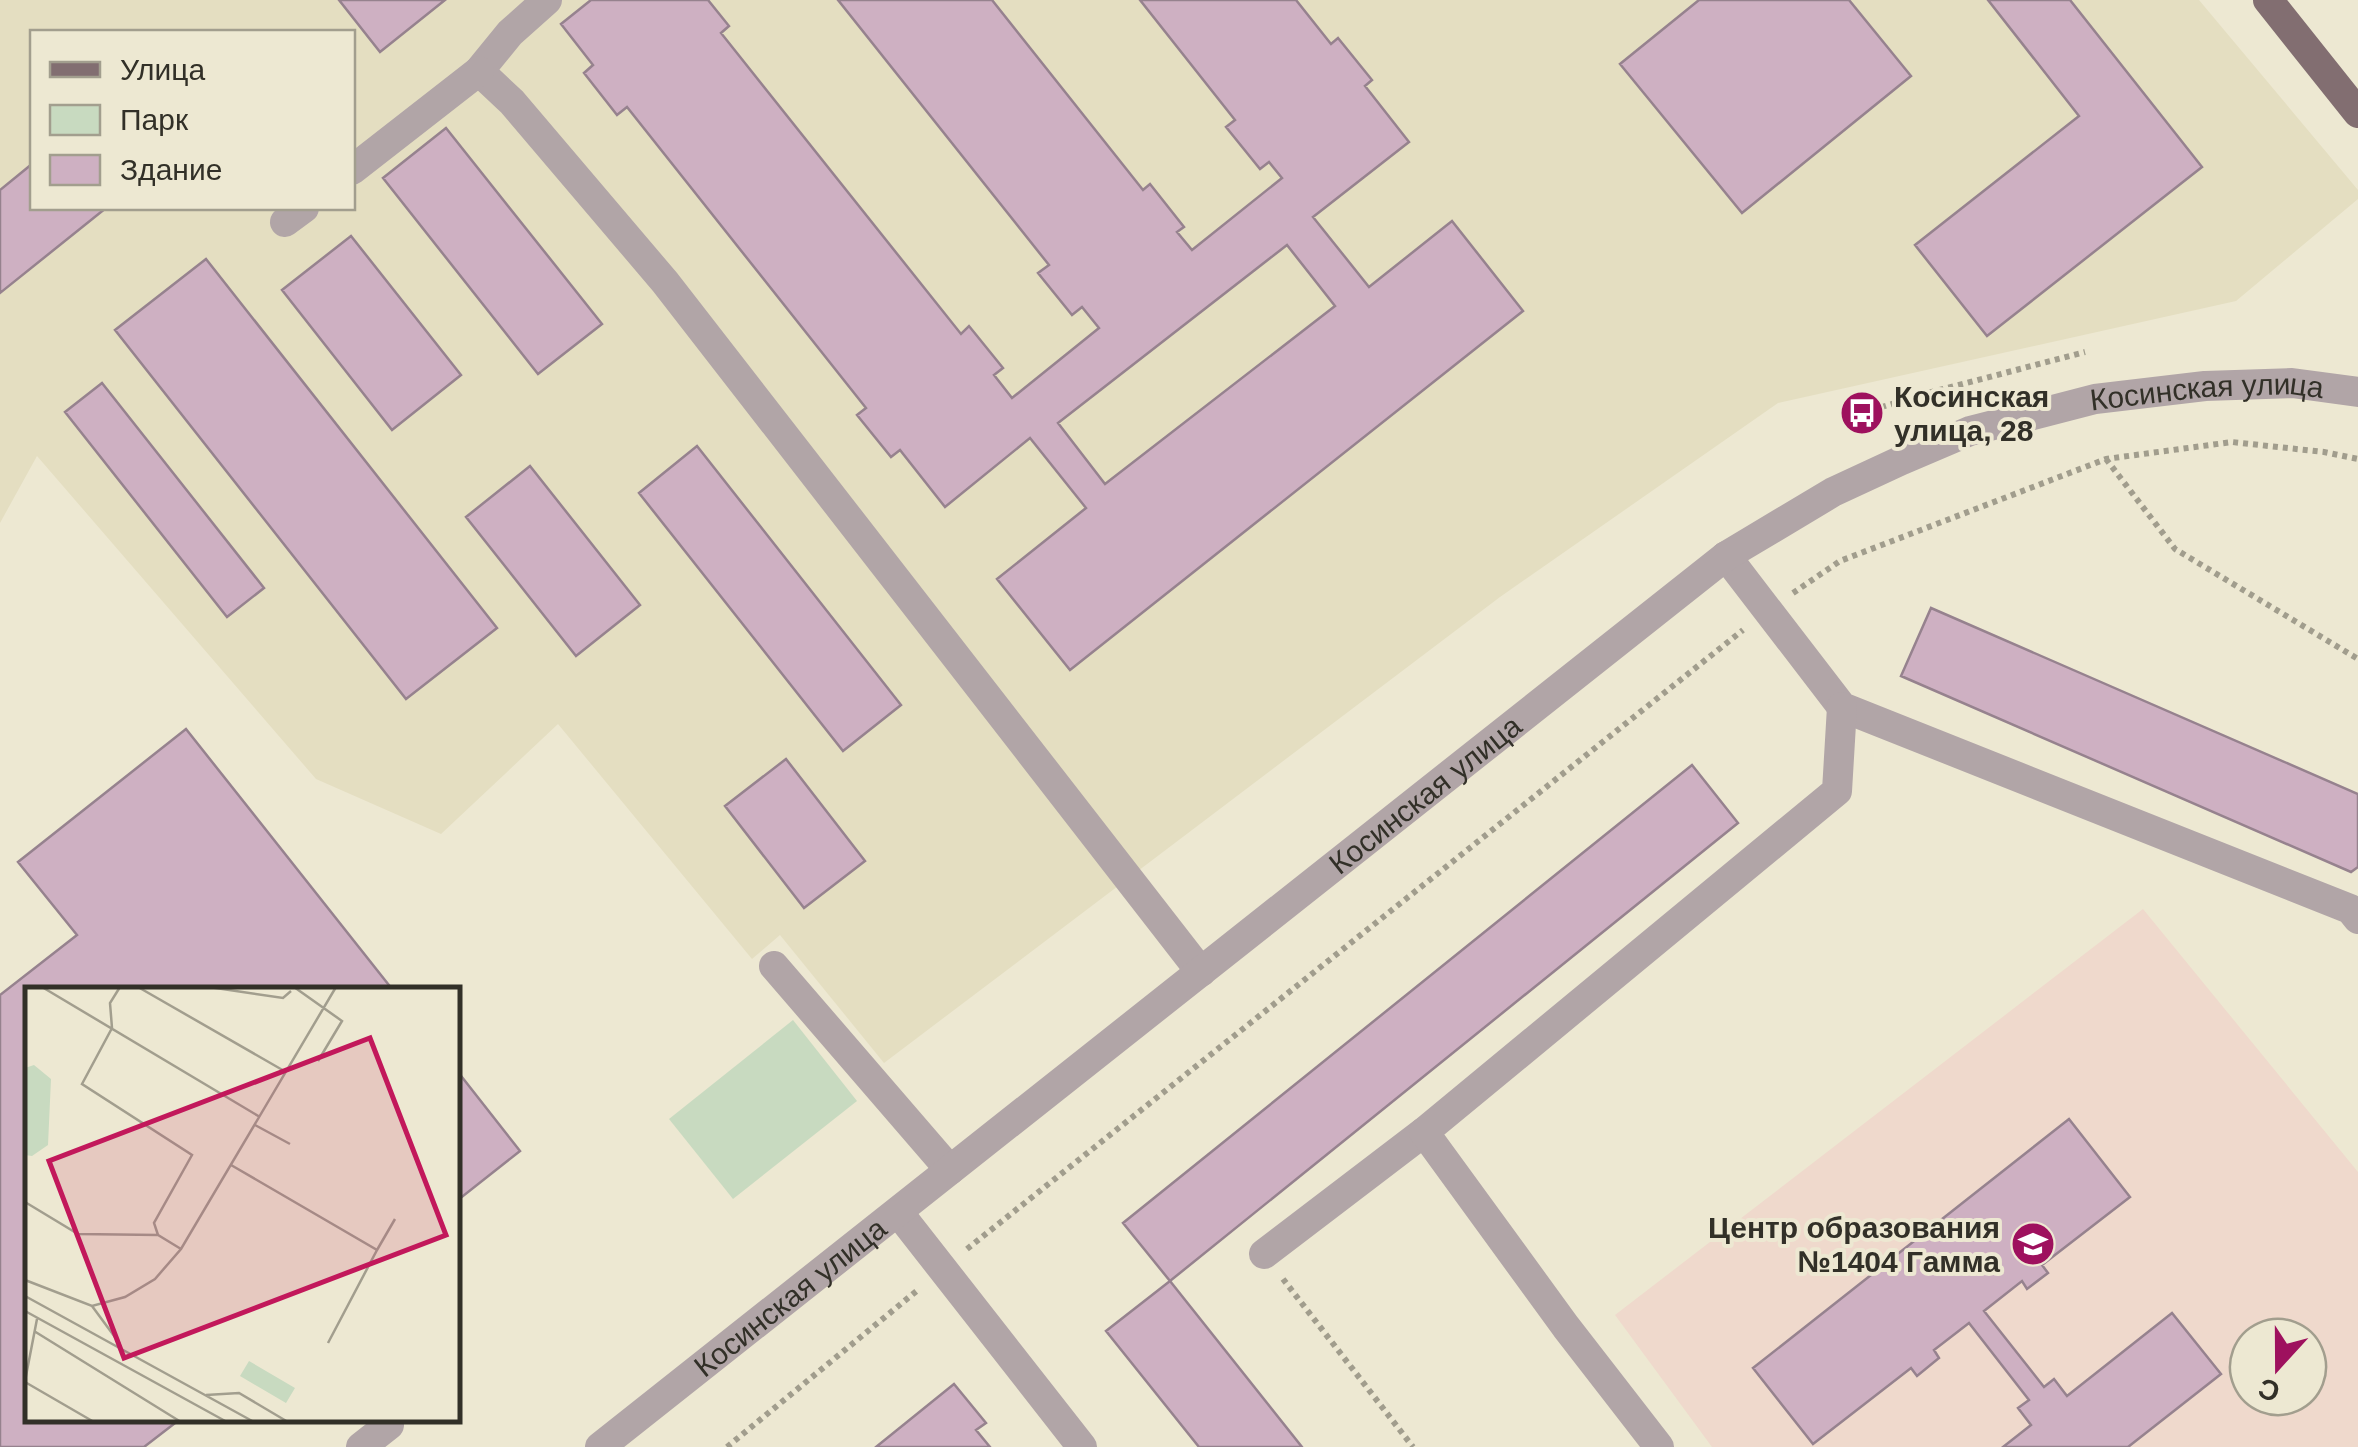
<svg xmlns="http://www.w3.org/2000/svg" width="2358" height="1447" font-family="Arial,sans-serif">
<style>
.built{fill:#e4dec1;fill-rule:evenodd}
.education{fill:#efd9cc;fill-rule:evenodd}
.green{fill:#c8dac0}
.building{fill:#ceb0c2;stroke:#96828e;stroke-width:2.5;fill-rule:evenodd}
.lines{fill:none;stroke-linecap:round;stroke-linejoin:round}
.path{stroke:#a19d8d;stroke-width:6;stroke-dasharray:5 5;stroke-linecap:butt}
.minor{stroke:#b1a5a7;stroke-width:30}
.major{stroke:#826e71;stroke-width:30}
.labels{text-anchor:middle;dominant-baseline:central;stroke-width:8;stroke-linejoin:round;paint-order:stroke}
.poi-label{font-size:30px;font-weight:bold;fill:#323028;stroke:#ede8d2;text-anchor:start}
.street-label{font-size:30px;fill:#323028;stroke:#ede8d2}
.inset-road{fill:none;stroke:#a29e8e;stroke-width:2.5}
.view{fill:#c2185b;fill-opacity:0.15;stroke:#c2185b;stroke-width:5}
.inset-edge{fill:none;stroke:#323028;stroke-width:5}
</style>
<rect width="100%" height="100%" fill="#ede8d2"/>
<!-- built -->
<path class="built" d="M0 0H2199L2358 190V199L2236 301 1778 403 1500 597 884 1063 780 935 752 959 558 724 441 834 316 779 37 456 0 523ZM32 32H352V208H32Z"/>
<!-- education -->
<path class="education" d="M2143 909 2358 1172V1447H1712L1615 1315ZM2248 1337H2308V1397H2248Z"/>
<!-- green -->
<path class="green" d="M793 1020 857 1101 733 1199 669 1119Z"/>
<!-- building -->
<path class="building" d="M339 0H445L380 52Z
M591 0H708L729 26 721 33 961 334 969 326 1003 368 994 375 1012 398 1099 328 1082 307 1072 315 1038 273 1049 265 838 0H992L1143 190 1150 184 1184 227 1177 232 1192 250 1282 178 1269 162 1260 169 1226 127 1235 120 1140 0H1296L1331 44 1338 38 1372 80 1365 86 1409 142 1313 217 1369 287 1452 221 1523 311 1070 670 997 579 1086 508 1030 438 945 507 900 450 891 457 857 415 866 408 627 107 617 115 584 73 593 65 561 24ZM1287 245 1335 306 1105 484 1058 423Z
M1699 0H1849L1911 76 1742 213 1620 64Z
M1988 0H2070L2202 167 1987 336 1915 245 2079 116Z
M446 128 602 324 538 374 383 178Z
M32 164V208H106L0 293V190Z
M351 236 461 375 392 430 282 290Z
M206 259 497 628 406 699 115 330Z
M102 383 264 588 227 617 65 412Z
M697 446 901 705 843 751 639 493Z
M530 466 640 605 576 656 466 517Z
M1931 608 2358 794V867L2351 872 1901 676Z
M186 729 392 989H28V1420H179L144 1447H0V995L77 935 18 862Z
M786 759 865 861 804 908 725 806Z
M1692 765 1738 823 1170 1281 1123 1223Z
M458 1072 520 1151 458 1200Z
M2069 1119 2130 1197 2042 1265 2048 1273 2027 1289 2022 1281 1984 1311 2044 1387 2054 1379 2067 1396 2172 1313 2221 1374 2128 1447H2003L2031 1425 2018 1408 2029 1400 1969 1323 1934 1350 1939 1358 1917 1376 1911 1368 1813 1444 1753 1368Z
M1170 1281 1302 1447H1199L1106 1331Z
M954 1384 986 1423 976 1430 990 1447H876Z"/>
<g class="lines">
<!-- path -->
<path class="path" d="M1862 413 1928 393 2085 352
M2106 459 2175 549 2358 659
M1793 593 1840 561 2106 459 2232 442 2324 452 2358 459
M967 1249 1743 630
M1283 1279 1413 1447
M727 1447 919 1289"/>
<!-- minor -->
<g class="minor">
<path d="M547 0 510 33 479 71 512 102 665 282 1201 972"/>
<path d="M352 170 479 71"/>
<path d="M285 222 304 208"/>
<path d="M1726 556 1842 707 2350 909 2358 919"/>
<path d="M774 966 950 1170"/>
<path d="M898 1212 1082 1447"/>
<path d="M1264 1254 1424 1132"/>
<path d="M361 1447 389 1425"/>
<path id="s1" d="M600 1447 1726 556 1833 492 1902 460 1970 431 2041 413 2095 399 2205 386 2292 383 2358 392"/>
<path d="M1659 1447 1566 1327 1424 1132 1837 791 1842 707"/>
</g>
<!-- major -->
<path class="major" d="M2268 0 2358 113"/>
</g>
<!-- icons -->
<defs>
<symbol id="bus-disc" viewBox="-11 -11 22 22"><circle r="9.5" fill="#9e115e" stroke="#ede8d2"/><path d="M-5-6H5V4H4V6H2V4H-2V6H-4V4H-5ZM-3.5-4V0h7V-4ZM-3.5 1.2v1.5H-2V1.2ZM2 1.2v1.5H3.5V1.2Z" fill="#fff"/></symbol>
<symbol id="school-disc" viewBox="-11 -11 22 22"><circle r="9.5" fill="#9e115e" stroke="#ede8d2"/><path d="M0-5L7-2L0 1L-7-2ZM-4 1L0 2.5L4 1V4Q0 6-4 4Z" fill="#fff"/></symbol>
</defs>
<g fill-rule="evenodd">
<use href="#bus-disc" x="1837" y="388" width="50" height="50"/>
<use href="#school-disc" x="2008" y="1219" width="50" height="50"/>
</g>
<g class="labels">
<!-- poi labels -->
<g class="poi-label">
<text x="1894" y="396">Косинская<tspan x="1894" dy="34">улица, 28</tspan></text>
<text x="2000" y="1227" text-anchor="end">Центр образования<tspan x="2000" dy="34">№1404 Гамма</tspan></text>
</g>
<!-- street labels -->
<g class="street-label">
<text stroke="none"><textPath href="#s1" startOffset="1952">Косинская улица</textPath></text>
<text stroke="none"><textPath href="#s1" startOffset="1052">Косинская улица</textPath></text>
<text stroke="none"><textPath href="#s1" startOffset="242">Косинская улица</textPath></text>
</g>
</g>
<!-- overview -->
<g transform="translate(25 987)">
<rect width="435" height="435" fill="#ede8d2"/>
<path d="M9 78 26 92 23 158 7 169 0 168V81ZM224 374 270 401 261 416 215 389Z" fill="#c8dac0"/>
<path class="inset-road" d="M17 0 235 130M95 0 85 16 87 41 57 97 167 168 129 236 133 248M113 0 261 85M184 0 258 11 266 4M269 0 317 34 293 74M230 138 265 157M206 178 352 263 303 356M0 215 53 247 133 248 156 262M352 263 370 232M0 293 67 319 100 310 130 292 156 262 311 0M0 309 229 435M67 319 95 357M0 324 202 435M9 344 156 435M0 394 12 332M0 395 69 435M181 408 214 406 263 435"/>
<path class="view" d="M345 51 421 248 99 371 24 174Z"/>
<rect width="435" height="435" class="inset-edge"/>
</g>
<!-- legend -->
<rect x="30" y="30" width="325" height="180" fill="#ede8d2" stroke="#a29e8e" stroke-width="2.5"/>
<rect x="50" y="62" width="50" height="15" fill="#826e71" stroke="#a29e8e" stroke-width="2.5"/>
<text x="120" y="80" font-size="30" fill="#323028">Улица</text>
<rect x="50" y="105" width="50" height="30" fill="#c8dac0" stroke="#a29e8e" stroke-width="2.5"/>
<text x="120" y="130" font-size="30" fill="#323028">Парк</text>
<rect x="50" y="155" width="50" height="30" fill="#ceb0c2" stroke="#a29e8e" stroke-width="2.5"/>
<text x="120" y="180" font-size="30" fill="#323028">Здание</text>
<!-- north arrow -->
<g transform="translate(2278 1367) rotate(201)"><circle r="48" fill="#ede8d2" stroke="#a29e8e" stroke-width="2.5"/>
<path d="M0-8L18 38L0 25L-18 38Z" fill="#9e115e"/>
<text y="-15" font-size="28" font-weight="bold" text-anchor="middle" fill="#323028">С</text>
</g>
</svg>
